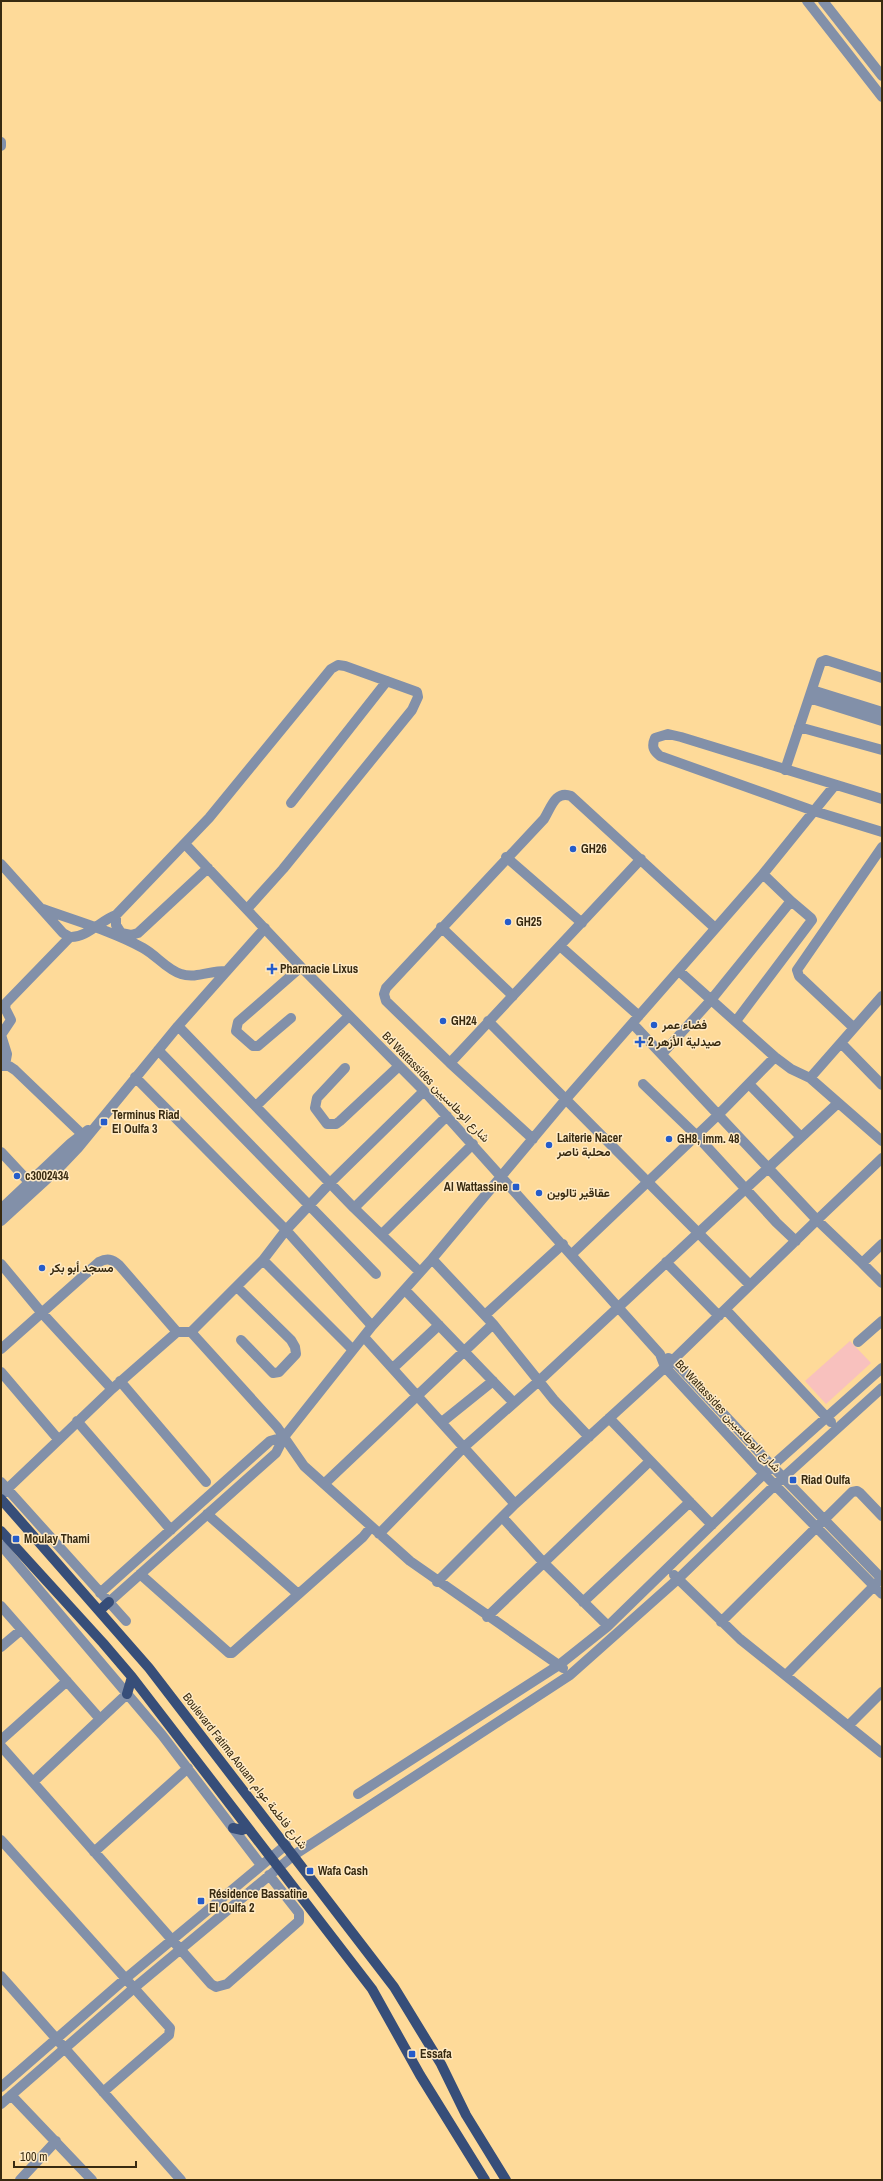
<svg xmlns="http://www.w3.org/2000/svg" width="883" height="2181" font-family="'Archivo Narrow',Vazirmatn,sans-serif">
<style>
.green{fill:#f8c1be}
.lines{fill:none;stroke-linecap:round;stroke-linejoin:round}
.minor{stroke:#8290a9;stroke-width:10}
.major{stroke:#374e79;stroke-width:10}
.poi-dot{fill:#255cca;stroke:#ffeac4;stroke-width:1.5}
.labels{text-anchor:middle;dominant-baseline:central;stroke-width:3;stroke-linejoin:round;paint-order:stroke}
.poi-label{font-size:12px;font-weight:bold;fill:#382a10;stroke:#ffeac4;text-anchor:start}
.street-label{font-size:12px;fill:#382a10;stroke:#ffeac4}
</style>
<rect width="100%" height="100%" fill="#feda99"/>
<!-- green -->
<path class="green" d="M850 1341 871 1363 826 1404 805 1381Z"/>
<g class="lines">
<!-- minor -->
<path class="minor" d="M807 1 882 97
M823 1 882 76
M1 142V146
M812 690 882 712
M809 698 882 721
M799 727 882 750
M785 770 821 662 826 660 882 678
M882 799 681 737 668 734 655 738C651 747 654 751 660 756L814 811 882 832
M291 803 387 681
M185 844 301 967 424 1091 660 1354 665 1367 764 1474 882 1594
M506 857 582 923
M1 864 63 933 70 937C87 938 101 920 116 915L209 818 331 669 338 665 345 666 417 692 418 697 412 710 283 869 247 909
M43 909C76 921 112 931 143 948 156 955 167 970 181 974 196 979 212 970 227 971
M116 915V925L121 933 131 935 138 933 208 868
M441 927 513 996
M560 946 639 1016
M679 971 775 1057 791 1069 810 1078 882 1141
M291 1018 258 1046H253L236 1031 238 1022 301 967
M488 1021 750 1285
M736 1021 812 920 811 918 791 901
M178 1026 354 1208 420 1272
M853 1027 799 976 797 970 882 847
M841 1043 882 1085
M158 1050 376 1274
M662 1054 711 1000 791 901 763 874
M450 1063 641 859
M5 1065 7 1054 1 1035 11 1020 5 1008 6 1003 70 937
M1 1066H9L15 1070 86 1138
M345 1068 317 1098 315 1108 327 1124H336L340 1121 399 1066
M135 1077 286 1230 372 1326
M810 1078 882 996
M643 1084 697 1136 776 1222 796 1241
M749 1084 801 1137
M256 1106 349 1016
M533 1139 450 1063 386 1001 384 994 386 988 544 819C551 808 555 790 571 796L715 928
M1 1152 29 1182
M882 1158 817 1220 862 1263 882 1244
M354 1208 447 1116
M1 1209 71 1143 88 1130
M1 1221 59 1168 78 1148 178 1026 265 928
M382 1234 473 1144
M572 1254 718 1115 775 1057
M432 1259 493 1324 554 1400 589 1437
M263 1260 353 1350
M666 1262 719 1316
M862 1263 882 1283
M1 1264 41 1312 112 1389 1 1495
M237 1287 291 1340 295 1347 296 1354 279 1372 273 1373 241 1340
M405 1290 514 1403
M726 1310 831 1422
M485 1315 563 1244
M191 1332 277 1427 304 1466 410 1561 563 1668
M364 1337 515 1504
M858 1342 882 1321
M1 1349 99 1262C107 1258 112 1259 119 1265L177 1332
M668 1358 673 1360 772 1466 882 1579
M393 1368 439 1325
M1 1372 58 1439
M120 1381 206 1482
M112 1389 177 1332H191L263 1260 286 1230 331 1182 424 1091
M609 1418 712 1525
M77 1421 171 1530
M442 1422 493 1381
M1 1482 126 1621
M324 1484 493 1324
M207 1514 297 1593
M503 1518 544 1563 608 1626
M379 1534 464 1447 540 1380 838 1103
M1 1545 162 1735 261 1865
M140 1574 229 1653H232L363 1537 371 1527
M674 1575 740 1639 882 1753
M437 1582 515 1504 673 1360 817 1220 633 1024
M100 1593 270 1441 284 1437
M109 1602 276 1453 284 1437 372 1326 432 1259 566 1099 763 874 835 785
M583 1602 690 1502
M1 1606 100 1719
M487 1617 650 1461
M721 1622 852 1492 857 1491 860 1493 882 1516
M1 1647 21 1630
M786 1675 878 1582
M849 1725 882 1692
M1 1740 67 1681
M1 1746 211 1984 216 1987 227 1984 299 1921V1913L269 1875
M33 1782 127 1694
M358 1794 559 1665 608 1626 772 1466 882 1368
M1 1840 170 2028 169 2035 103 2092
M94 1852 188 1768
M1 1976 181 2180
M1 2087 125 1979 286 1845
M11 2095 92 2180
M1 2104 134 1988 294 1855 570 1675 678 1579 775 1485 882 1388
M20 2180 56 2141"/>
<!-- major -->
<path class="major" d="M1 1499 149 1668 394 1987 441 2064 466 2115 506 2180
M1 1531 103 1643 132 1677 372 1989 420 2075 485 2180
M99 1611 109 1602
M127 1694 132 1677
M233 1828 242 1830 248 1828"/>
</g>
<!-- markers -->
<g class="poi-dot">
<circle cx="573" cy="849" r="4"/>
<circle cx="508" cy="922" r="4"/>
<path d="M270 963h4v4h4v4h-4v4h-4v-4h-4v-4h4z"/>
<circle cx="443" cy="1021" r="4"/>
<circle cx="654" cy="1025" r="4"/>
<path d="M638 1036h4v4h4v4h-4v4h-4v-4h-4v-4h4z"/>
<rect x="100" y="1118" width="8" height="8" rx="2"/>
<circle cx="669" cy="1139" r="4"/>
<circle cx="549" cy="1145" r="4"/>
<circle cx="17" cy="1176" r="4"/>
<rect x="512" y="1183" width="8" height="8" rx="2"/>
<circle cx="539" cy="1193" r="4"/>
<circle cx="42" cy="1268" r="4"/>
<rect x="789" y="1476" width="8" height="8" rx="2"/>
<rect x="12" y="1535" width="8" height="8" rx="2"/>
<rect x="306" y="1867" width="8" height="8" rx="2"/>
<rect x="197" y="1897" width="8" height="8" rx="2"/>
<rect x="408" y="2050" width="8" height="8" rx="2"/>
</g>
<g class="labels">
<!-- poi labels -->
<g class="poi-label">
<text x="581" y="849">GH26</text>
<text x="516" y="922">GH25</text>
<text x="280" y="969">Pharmacie Lixus</text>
<text x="451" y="1021">GH24</text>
<text x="662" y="1025">فضاء عمر</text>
<text x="648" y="1042">صيدلية الأزهر 2</text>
<text x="112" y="1115">Terminus Riad<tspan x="112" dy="14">El Oulfa 3</tspan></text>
<text x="557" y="1138">Laiterie Nacer<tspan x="557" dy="14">محلبة ناصر</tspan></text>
<text x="677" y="1139">GH8, imm. 48</text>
<text x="25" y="1176">c3002434</text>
<text x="508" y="1187" text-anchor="end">Al Wattassine</text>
<text x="547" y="1193">عقاقير تالوين</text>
<text x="50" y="1268">مسجد أبو بكر</text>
<text x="801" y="1480">Riad Oulfa</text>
<text x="24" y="1539">Moulay Thami</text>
<text x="318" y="1871">Wafa Cash</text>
<text x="209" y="1894">Résidence Bassatine<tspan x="209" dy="14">El Oulfa 2</tspan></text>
<text x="420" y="2054">Essafa</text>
</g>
<!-- street labels -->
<g class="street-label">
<text transform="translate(436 1087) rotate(46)">Bd Wattassides شارع الوطاسيين</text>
<text transform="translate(728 1416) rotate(47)">Bd Wattassides شارع الوطاسيين</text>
<text transform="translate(245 1771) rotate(52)">Boulevard Fatima Aouam شارع فاطمة عوام</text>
</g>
</g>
<!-- border -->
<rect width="883" height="2181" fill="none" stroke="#382a10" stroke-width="4"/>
<!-- scale -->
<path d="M14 2161v6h122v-6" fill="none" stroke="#382a10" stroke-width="2"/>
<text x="20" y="2161" font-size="12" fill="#382a10" stroke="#ffeac4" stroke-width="3" paint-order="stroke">100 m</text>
</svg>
